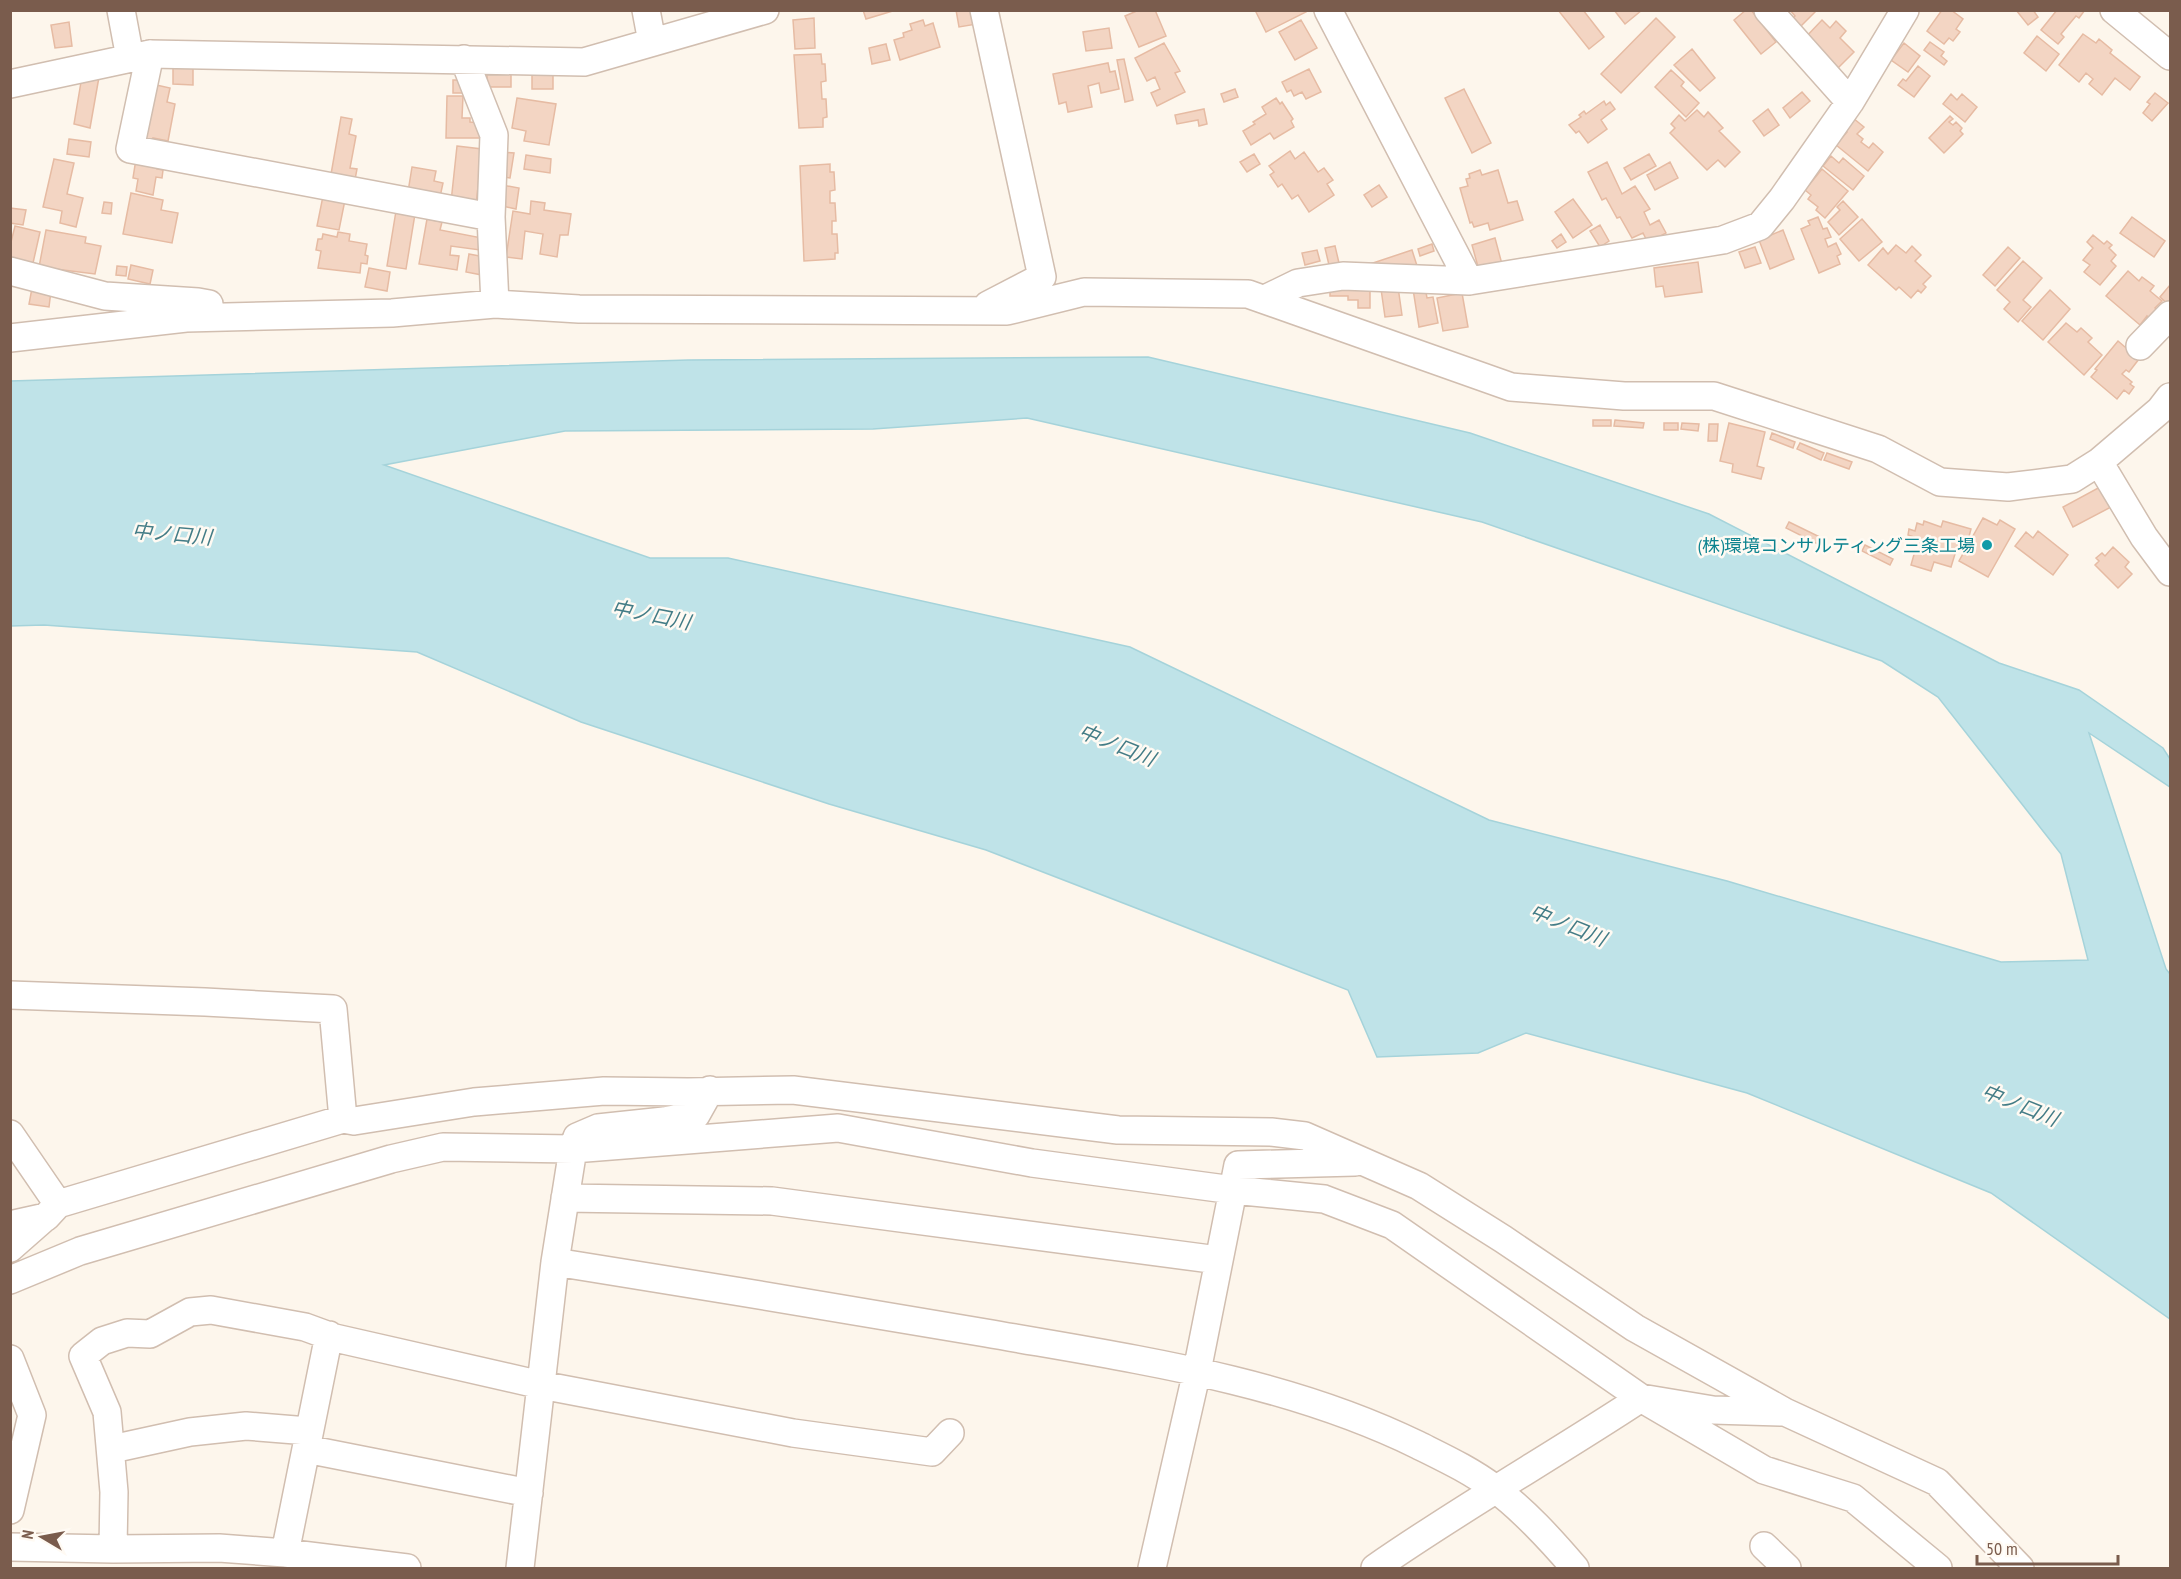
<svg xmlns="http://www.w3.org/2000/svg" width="2181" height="1579" font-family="'PT Sans Narrow','Noto Sans JP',sans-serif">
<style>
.water{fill:#bfe3e8;stroke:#a5d3da;stroke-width:1.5;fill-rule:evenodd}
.building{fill:#f3d5c3;stroke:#e6bba3;stroke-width:1.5}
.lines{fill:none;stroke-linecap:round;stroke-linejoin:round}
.minor-casing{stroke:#d1beb0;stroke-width:30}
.minor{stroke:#fff;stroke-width:27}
.culture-dot{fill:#0f9aa8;stroke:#fffaf3;stroke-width:2}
.labels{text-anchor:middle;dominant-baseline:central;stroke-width:5;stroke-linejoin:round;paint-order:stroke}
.culture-label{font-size:18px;fill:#0d838f;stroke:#fffaf3;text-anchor:end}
.water-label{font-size:20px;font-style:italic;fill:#437c86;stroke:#fffaf3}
</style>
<rect width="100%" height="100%" fill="#fdf6ec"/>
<!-- water -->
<path class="water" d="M1148 357 1470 433 1709 514 1999 663 2079 690 2163 748 2170 759V787L2089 733 2166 969 2170 974V1319L1991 1193 1747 1093 1526 1033 1478 1053 1377 1057 1348 990 986 850 829 804 581 722 417 652 44 625 11 626V381L688 360ZM1027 418 1482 522 1882 661 1938 697 2061 854 2088 960 2001 962 1727 881 1489 820 1130 647 728 558H650L384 465 565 431 873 429Z"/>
<!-- building -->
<path class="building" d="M863 10H896L866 19Z
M956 10H974L977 24 959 27Z
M1139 10H1155L1166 36 1139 47 1125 16Z
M1255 10H1305L1306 12 1266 32Z
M1558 10H1583L1604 37 1589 49Z
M1614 10H1642L1625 24Z
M1746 10H1751L1776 42 1761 54 1734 20Z
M1790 10H1815L1816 11 1797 30 1789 22 1795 16Z
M1942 10H1951L1963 19 1956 29 1960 32 1953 41 1949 38 1944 44 1927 31Z
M2016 10H2033L2038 17 2028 25Z
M2057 10H2085L2079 18 2076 16 2061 34 2064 37 2058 44 2041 30Z
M814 18 815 48 795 49 793 20Z
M1656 18 1675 37 1621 93 1601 74Z
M923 20 925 26 933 23 940 47 900 60 894 40 904 37 903 33 912 30 910 24Z
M1301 20 1317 48 1295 60 1279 32Z
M1822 20 1830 28 1836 21 1846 31 1840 38 1854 52 1835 71 1803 40Z
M69 22 72 46 55 48 51 25Z
M1109 28 1112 48 1086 51 1083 32Z
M2083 34 2096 43 2099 39 2112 50 2110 53 2140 77 2130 90 2115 78 2102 95 2089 84 2093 79 2086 73 2079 82 2059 65Z
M2037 36 2059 54 2046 71 2024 53Z
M1930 42 1944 52 1941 56 1947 61 1944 65 1924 50Z
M1164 43 1180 71 1175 73 1185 92 1157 106 1151 93 1160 89 1155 77 1147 81 1135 58Z
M1904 43 1920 56 1908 72 1891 60Z
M886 44 890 60 872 64 869 48Z
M1692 49 1715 78 1700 91 1674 65Z
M821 54 822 64H825L826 81 821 82 822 99H826L827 117 823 118V127L799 128 794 55Z
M1124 59 1133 100 1125 102 1117 60Z
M1108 63 1110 72 1115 71 1119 89 1101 93 1099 83 1088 86 1092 107 1068 112 1066 102 1059 104 1053 74Z
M173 65H193V85L173 84Z
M1918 66 1930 76 1914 97 1898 85 1903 79 1906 81Z
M1309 69 1321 92 1306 99 1302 92 1294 96 1291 90 1287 92 1282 82Z
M1671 70 1684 82 1681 86 1699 103 1686 117 1655 87Z
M487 72H511V87H487Z
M532 72 553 73V89H532Z
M99 77 90 128 74 124 81 82Z
M453 80H468L467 93H453Z
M152 84 170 88 167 102 175 104 168 141 153 138 152 144 142 142Z
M1235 89 1238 97 1224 102 1221 94Z
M1464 89 1491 143 1472 153 1445 98Z
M1802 92 1810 101 1790 118 1783 108Z
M2155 93 2168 103 2152 121 2143 113 2150 104 2147 102Z
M1951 94 1957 100 1962 94 1977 107 1965 122 1943 104Z
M447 96H463L462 118H470V122L483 123V138H446Z
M517 98 556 104 549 145 524 141 526 131 512 128Z
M1276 98 1280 104 1282 102 1293 119 1291 121 1294 127 1274 139 1270 133 1251 145 1243 131 1255 124 1253 122 1266 114 1262 107Z
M1604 101 1606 105 1610 102 1615 109 1601 120 1607 129 1588 143 1579 131 1576 133 1569 125 1581 117 1579 115 1584 111 1586 114Z
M1204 109 1207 124 1199 126 1198 120 1177 124 1175 115Z
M1768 109 1779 125 1764 136 1753 121Z
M1697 110 1704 117 1708 112 1723 128 1719 131 1740 152 1725 167 1718 160 1707 170 1670 133 1675 128 1671 124 1679 115 1685 121Z
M1950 116 1953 119 1949 122 1953 125 1956 122 1962 128 1960 131 1963 134 1944 153 1929 138Z
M341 117 352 119 349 134 356 136 350 168 357 169 354 185 330 180Z
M1853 118 1864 127 1857 134 1863 139 1861 142 1869 148 1873 143 1883 152 1868 171 1836 145 1847 132 1844 129Z
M69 139 91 142 89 157 67 154Z
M457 146 482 149 476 205 451 202Z
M1290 151 1295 159 1304 152 1318 172 1324 168 1333 180 1327 184 1334 195 1309 212 1298 195 1292 199 1282 184 1278 187 1270 175 1274 172 1269 166Z
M502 152 514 153 510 178 498 176Z
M1254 154 1260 164 1247 172 1240 162Z
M1649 154 1656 166 1631 180 1624 168Z
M526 155 551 159 550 173 524 169Z
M1831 156 1839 163 1843 158 1864 176 1853 190 1823 166Z
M54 159 74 163 67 194 83 198 76 227 60 223 62 211 43 207Z
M136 159 158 163 157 169 163 170 162 178 156 177 153 195 136 191 138 179 133 178Z
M1607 162 1622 194 1635 186 1650 209 1644 212 1650 225 1659 220 1666 233 1648 243 1643 233 1632 238 1620 217 1617 218 1606 198 1602 200 1588 172Z
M1670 162 1678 178 1655 190 1647 175Z
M830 164V172H834L835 190 830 191V203H835L836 221H832V234H837L838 253H835V259L804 261 800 166Z
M412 167 436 171 434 181 443 183 440 197 408 192Z
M1822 169 1848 191 1825 218 1816 210 1818 207 1808 199 1811 195 1805 190Z
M1480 170 1482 175 1498 170 1508 203 1517 201 1523 220 1490 230 1488 223 1474 227 1472 222 1470 223 1460 188 1468 186 1466 179 1470 178 1469 174Z
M502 185 519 188 516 209 498 205Z
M1379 185 1387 197 1372 207 1364 195Z
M131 193 163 200 161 210 178 213 172 243 123 234Z
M323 196 345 200 339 230 317 226Z
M1573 199 1592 225 1573 238 1555 212Z
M531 201 545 203 544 210 571 214 568 235H560L557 257 540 254 543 234 525 231 522 259 506 257 513 211 530 214Z
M1843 201 1858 217 1839 235 1828 222 1840 210 1837 207Z
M104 202 112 203 111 214 102 213Z
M10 208 26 210 23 225 10 223Z
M396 211 415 214 406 269 387 266Z
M1818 217 1823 229 1827 228 1831 237 1825 239 1828 247 1836 243 1841 254 1837 256 1840 264 1819 273 1801 229 1810 225 1808 221Z
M2132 217 2165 241 2154 257 2120 233Z
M427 219 442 222 440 230 482 238 480 250 451 246 450 255 459 256 457 270 419 264Z
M1862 219 1882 242 1859 261 1840 239Z
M1600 225 1609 241 1600 247 1590 231Z
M15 226 40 232 33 263 10 258V246Z
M46 230 86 237 85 243 101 246 95 274 39 267Z
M1783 230 1794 259 1770 269 1759 240Z
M338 232 350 234 349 241 367 244 365 255 368 256 367 264 361 263 360 273 318 268 321 251 316 250 318 239H322L323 234 337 237Z
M1561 234 1566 242 1557 248 1552 241Z
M2093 235 2104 244 2107 241 2112 245 2109 248 2116 255 2111 261 2116 266 2100 285 2084 272 2090 265 2083 260 2093 248 2087 242Z
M1495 238 1503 268 1480 274 1472 245Z
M1432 244 1434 251 1420 256 1418 249Z
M1896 245 1906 253 1912 246 1921 255 1915 261 1931 276 1923 284 1926 287 1921 293 1918 290 1911 298 1899 287 1896 290 1868 265 1883 248 1888 254Z
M1335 246 1339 263 1329 265 1325 248Z
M1755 247 1761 263 1745 268 1739 252Z
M2008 247 2020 258 1995 286 1983 275Z
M1317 250 1320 261 1305 265 1302 253Z
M1412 250 1418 269 1367 265Z
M469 254 485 257 482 275 466 272Z
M2023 261 2042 278 2023 300 2031 307 2018 322 2004 309 2010 302 1997 290Z
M1698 262 1702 292 1665 297 1663 286 1656 287 1654 268Z
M131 265 153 270 150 284 128 279Z
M117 266 127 267 126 276 116 275Z
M369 268 390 272 387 291 365 287Z
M2128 271 2139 281 2142 277 2154 286 2150 291 2162 301 2155 308 2159 311 2151 320 2147 316 2140 325 2106 296Z
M1370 284V308H1358V300H1348V296H1330V285Z
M2170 285V306L2160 297Z
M1398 287 1402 315 1385 317 1381 289Z
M1425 287 1427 298 1433 297 1438 323 1419 327 1413 289Z
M32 288 51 291 49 307 29 304Z
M2050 290 2070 309 2043 340 2022 321Z
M1462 293 1468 327 1443 331 1437 298Z
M2066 323 2077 332 2081 328 2092 338 2088 342 2102 355 2084 375 2048 342Z
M2118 341 2139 359 2129 372 2126 370 2122 374 2132 382 2130 384 2134 387 2129 394 2124 390 2117 399 2091 377 2097 370 2095 369Z
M1593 420H1611V426H1593Z
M1615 420 1644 423 1643 428 1614 426Z
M1664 423H1678V430H1664Z
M1682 423 1699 424 1698 431 1681 429Z
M1729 423 1765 432 1757 466 1764 468 1761 479 1732 472 1733 464 1720 461Z
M1709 424H1718L1717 441H1708Z
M1772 433 1795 442 1793 448 1770 439Z
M1800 443 1824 453 1821 460 1797 449Z
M1827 453 1852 462 1849 469 1824 460Z
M2100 487 2111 507 2073 527 2063 507Z
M1983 518 1997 525 2000 520 2015 529 1988 577 1959 561Z
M1924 521 1941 527 1943 521 1971 529 1967 544 1959 541 1951 567 1934 562 1931 571 1911 565 1915 551 1910 549 1914 537 1908 535 1909 529 1915 531 1917 523 1923 525Z
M1789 522 1824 539 1820 545 1786 528Z
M2038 531 2068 555 2053 575 2015 546 2026 532 2033 538Z
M1865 545 1893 559 1890 565 1862 551Z
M2113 547 2129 562 2125 567 2132 574 2118 588 2095 565 2099 561 2096 558 2102 553 2105 556Z"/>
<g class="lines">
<defs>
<path id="minor" d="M121 10 130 58
M646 10 652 42
M984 10 1042 277 988 305
M1328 10 1469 281
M1768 10 1850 102
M2114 10 2170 56
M150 54 130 149 491 217
M464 59 494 135 491 217 495 304
M10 84 150 54 584 62 765 10
M10 271 105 296 198 302 209 304
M1265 299 1298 283 1343 276 1469 281 1723 240 1760 226 1782 199 1850 102 1905 10
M10 338 186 318 392 313 495 304 579 309 1007 311 1084 292 1248 294 1511 387 1624 396H1714L1878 449 1940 482 2008 487 2072 479 2099 462 2160 410 2170 397
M2140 346 2170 315
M2099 462 2144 537 2170 572
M10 995 205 1002 333 1009 343 1119
M10 1134 58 1204
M565 1198 772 1201 1218 1260
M10 1225 46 1217 58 1204 343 1119 354 1121 474 1102 604 1091 688 1092 793 1090 1118 1130 1271 1132 1305 1136 1419 1186 1503 1239 1635 1328 1785 1412 1937 1482 2020 1568
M10 1248 43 1219
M555 1262C699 1285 842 1308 986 1333 1133 1359 1283 1379 1418 1445 1444 1458 1470 1470 1494 1488 1524 1510 1551 1540 1575 1568
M10 1280 80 1251 391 1159 443 1147 573 1149 838 1128 1032 1163 1233 1190 1324 1199 1392 1225 1641 1398 1764 1470 1853 1498 1938 1568
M10 1359 32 1415 10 1510
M112 1449 190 1432 246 1426 308 1431
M306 1449 529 1493
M1764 1546 1787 1568
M10 1547 113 1549 219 1548 285 1553 407 1568
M113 1549 114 1492 107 1412 83 1356 102 1341 127 1333 150 1334 190 1312 211 1310 305 1327 335 1338 541 1385 793 1433 932 1452 950 1433
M285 1553 329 1335
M520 1568 555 1262 573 1149 577 1137 598 1128 664 1121 696 1115 710 1090
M1152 1568 1197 1371 1238 1165 1355 1162
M1375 1568C1461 1508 1553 1456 1641 1398L1713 1410 1781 1412"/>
</defs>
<!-- minor casing -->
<use href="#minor" class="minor-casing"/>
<!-- minor -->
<use href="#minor" class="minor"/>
</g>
<!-- markers -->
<circle class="culture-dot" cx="1987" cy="545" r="6"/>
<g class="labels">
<!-- culture labels -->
<g class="culture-label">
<text x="1975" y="545">(株)環境コンサルティング三条工場</text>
</g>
<!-- water labels -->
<g class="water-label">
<text transform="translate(172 534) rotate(5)">中ノ口川</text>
<text transform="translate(651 615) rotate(11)">中ノ口川</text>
<text transform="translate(1117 745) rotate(22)">中ノ口川</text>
<text transform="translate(1568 925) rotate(22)">中ノ口川</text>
<text transform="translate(2020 1105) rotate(22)">中ノ口川</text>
</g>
</g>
<!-- border -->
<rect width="2181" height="1579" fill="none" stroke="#7a5c4d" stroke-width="24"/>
<!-- north arrow -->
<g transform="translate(42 1537) rotate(280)" stroke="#fffaf3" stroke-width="4.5" paint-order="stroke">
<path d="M0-4.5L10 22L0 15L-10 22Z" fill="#7a5c4d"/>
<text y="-9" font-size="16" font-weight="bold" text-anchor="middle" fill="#7a5c4d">N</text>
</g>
<!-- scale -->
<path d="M1977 1555v9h141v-9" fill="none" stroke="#7a5c4d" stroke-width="3"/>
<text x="1986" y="1555" font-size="18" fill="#7a5c4d" stroke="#fffaf3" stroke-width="4.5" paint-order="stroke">50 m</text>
</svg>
